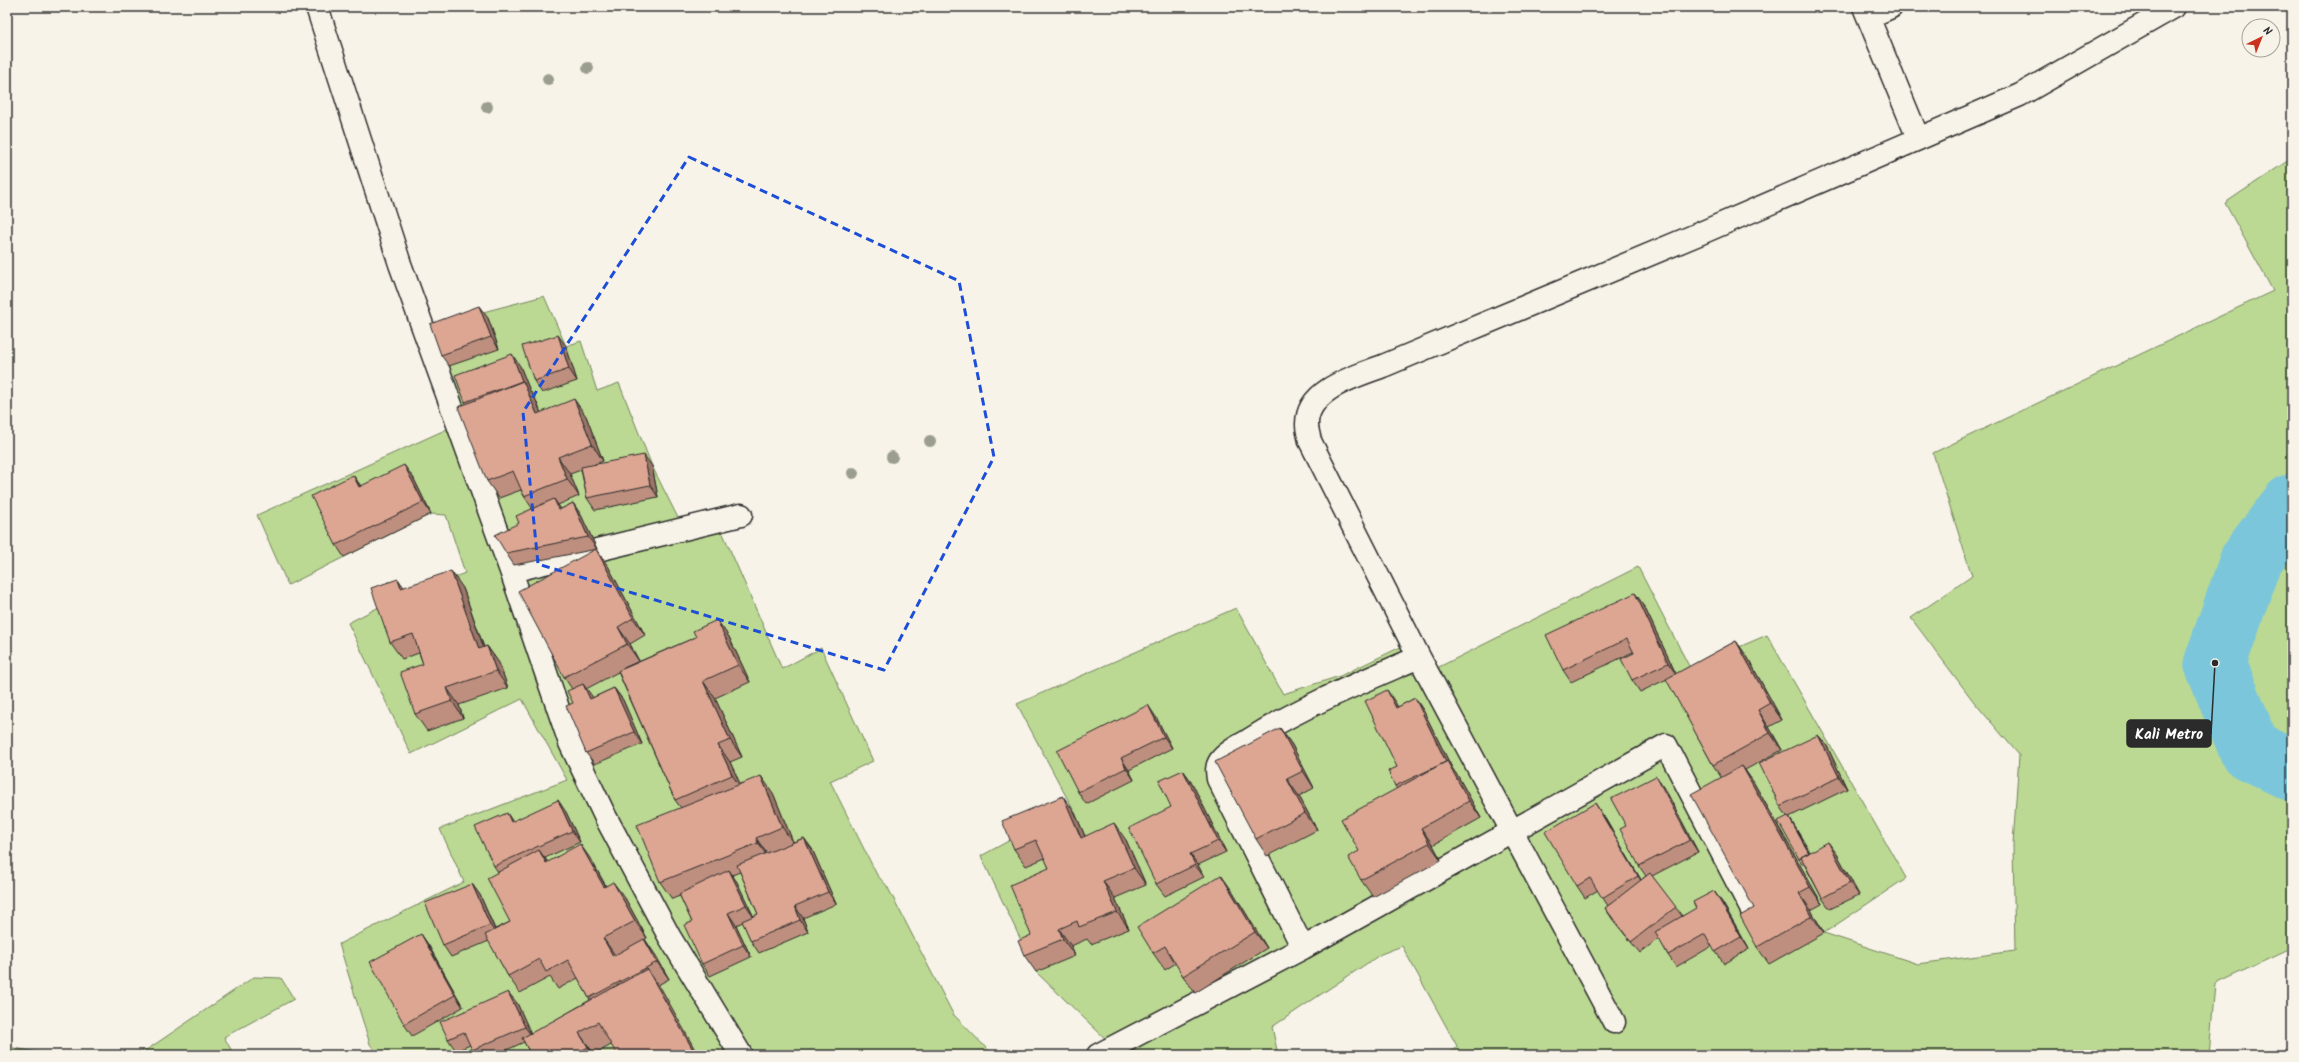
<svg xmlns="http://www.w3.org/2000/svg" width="2299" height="1062" font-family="Kalam,sans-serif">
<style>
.green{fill:#bbd992;stroke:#73825e}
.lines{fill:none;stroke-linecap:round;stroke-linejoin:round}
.river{stroke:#7cc6dc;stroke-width:62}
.street-casing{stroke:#2b2b2b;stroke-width:25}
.street{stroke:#f7f3e8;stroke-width:22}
.tree{fill:#9b9d8e}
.wall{fill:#be8f7e;stroke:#2b2b2b;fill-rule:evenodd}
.shaded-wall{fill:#9b7467;stroke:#2b2b2b}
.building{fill:#dda693;stroke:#2b2b2b}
.marked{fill:none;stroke:#1d4ed8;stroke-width:3;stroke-dasharray:8 5;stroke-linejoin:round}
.leader{fill:none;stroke:#2b2b2b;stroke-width:1.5}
.callout-dot{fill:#2b2b2b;stroke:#f7f3e8;stroke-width:1.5}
.callout{fill:#2b2b2b;stroke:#2b2b2b;stroke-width:1.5}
.callout-label{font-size:15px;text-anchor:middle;font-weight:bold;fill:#fff}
</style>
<rect width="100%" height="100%" fill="#f7f3e8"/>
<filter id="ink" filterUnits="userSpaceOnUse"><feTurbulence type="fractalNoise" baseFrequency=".025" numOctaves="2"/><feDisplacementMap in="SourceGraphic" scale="8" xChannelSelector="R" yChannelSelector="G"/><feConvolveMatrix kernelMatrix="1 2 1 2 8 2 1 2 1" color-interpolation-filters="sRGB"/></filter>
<g filter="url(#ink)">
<!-- green -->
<path class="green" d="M2292 158V948L2215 984 2209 1055H1448L1457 1046 1402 946 1381 954 1272 1027 1278 1055H1098L1113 1046 1036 972 981 856 1014 838 1075 813 1017 704 1236 608 1283 694 1340 676 1407 644 1423 675 1638 567 1690 668 1767 635 1906 878 1824 933 1918 964 2015 951 2013 845 2019 755 1974 702 1911 618 1972 576 1933 453 2273 291 2225 203Z
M544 296 566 346 581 341 597 391 619 383 652 466 681 524 714 513 782 669 821 648 873 761 830 781 877 875 887 886 953 1014 993 1055H378L370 1044 339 944 464 882 440 829 567 780 522 699 411 754 348 623 383 605 465 573 446 515 431 514 288 585 257 515 456 425 430 326Z
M254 977 281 978 294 999 224 1037 234 1055H126L148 1049Z
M7 1047 56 1055H7Z"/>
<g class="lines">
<!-- river -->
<path class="river" d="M2292 505 2251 559 2215 663 2250 750 2292 770"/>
<defs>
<path id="street" d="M317 7 400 264 511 571 570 743 605 816 669 936 741 1055
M1864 7 1918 138
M1869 17 1891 7
M511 571 741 515
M1303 948 1218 779C1217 772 1216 767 1220 761 1227 751 1242 745 1252 738 1305 705 1362 682 1419 657
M1614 1022 1419 657 1310 441C1309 436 1307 430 1307 425 1306 389 1357 376 1383 366L1701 233 2020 95 2174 7
M1098 1055 1303 948 1666 745 1758 922"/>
</defs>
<!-- street casing -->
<use href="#street" class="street-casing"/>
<!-- street -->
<use href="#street" class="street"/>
</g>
<!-- trees -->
<g class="tree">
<circle cx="588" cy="68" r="6"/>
<circle cx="548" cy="79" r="6"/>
<circle cx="487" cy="107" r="6"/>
<circle cx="930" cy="441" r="6"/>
<circle cx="892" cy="457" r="6"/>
<circle cx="853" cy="473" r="6"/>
</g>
<!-- wall -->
<path class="wall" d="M488 318 499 349 449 366 441 355Z
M566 346 577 381 542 393 534 381Z
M520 366 530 391 535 398 541 413 586 416 603 461 595 464 652 466 658 497 595 510 587 498 581 470 570 474 579 496 558 505 561 509 573 503 581 515 597 549 514 565 506 553 519 523 532 508 524 496 521 490 499 498 487 481 466 404 465 402Z
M353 475 361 486 413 477 431 514 344 557 336 545Z
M608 566 645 635 630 644 639 661 624 668 696 637 717 620 729 637 750 682 715 698 742 757 730 762 740 784 773 793 793 842 804 838 812 849 836 904 803 918 808 932 759 953 751 941 743 922 736 925 751 957 710 976 702 964 692 922 680 896 672 899 660 882 681 808 675 800 618 672 586 689 592 698 614 688 623 700 642 744 595 764 586 753 573 703 572 689 564 677ZM740 872 758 914 753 916 737 882 732 875Z
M398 579 404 588H463L484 647 487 646 499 663 508 688 459 705 463 718 427 731 415 714 423 664 419 653 402 659 390 642Z
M1643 604 1676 674 1736 641 1748 658 1782 720 1769 727 1782 750 1745 770 1754 783 1822 904 1811 910 1824 933 1769 964 1757 947 1754 908 1721 777 1713 765 1667 679 1640 692 1632 680 1633 652 1571 682 1563 670Z
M1415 698 1423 710 1452 768 1459 778 1481 818 1433 845 1441 860 1373 897 1361 880 1359 851 1397 789 1395 786 1397 767 1395 702 1398 707Z
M1156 717 1172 748 1129 770 1134 780 1086 804 1078 792Z
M1280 728 1292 745 1314 788 1299 796 1317 830 1267 856 1256 839Z
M1818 735 1827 746 1847 789 1789 817 1810 852 1837 854 1859 895 1830 909 1822 898 1804 864 1803 865 1799 859 1787 816 1780 806Z
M1183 770 1191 781 1226 852 1198 865 1204 877 1165 896 1156 884 1171 807Z
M1656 776 1664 787 1698 852 1652 876 1682 916 1722 902 1749 949 1724 964 1712 946 1676 967 1668 955 1659 938 1640 953 1613 920 1605 908 1608 906 1598 890 1585 898 1577 886 1603 815 1641 880 1646 876 1639 866 1626 826Z
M566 812 580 842 545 858 548 862 592 861 606 886 625 898 647 938 645 939 656 956 669 979 658 985 662 990 611 1045 595 1054V1055H531L524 1042 496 1055H476L472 1050 470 1045 456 1051 448 1039 517 1003 531 1034 590 1000 578 978 558 989 550 977 520 993 508 976 489 941 451 957 443 945 472 884 480 895 495 929 510 922 498 872 494 866 513 821Z
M1075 813 1085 836 1126 840 1146 885 1115 898 1129 929 1091 944 1087 939 1071 946 1075 956 1036 972 1024 955 1031 935 1049 868 1045 858 1026 866 1014 849Z
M1233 892 1267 948 1195 993 1183 976 1176 963 1165 970 1153 953Z
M421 934 429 946 463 1007 412 1036 404 1024Z"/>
<!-- shaded-wall -->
<path class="shaded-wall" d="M479 306 488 318 499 349 491 337Z
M558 335 566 346 577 381 569 369Z
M512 354 520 366 530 391 535 398 548 431 537 414 524 383 522 381Z
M574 399 586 416 603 461 592 444Z
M644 455 652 466 658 497 650 485Z
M558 457 570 474 579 496 567 479Z
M404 465 413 477 431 514 423 502Z
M353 475 361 487H359Z
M554 499 562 511 559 510Z
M573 503 581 515 597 549 588 537Z
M596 549 608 566 645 635 633 618Z
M451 571 463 588 490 666 479 649Z
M398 579 410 596 401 588Z
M1635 593 1643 604 1676 674 1668 663Z
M717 620 729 637 750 682 738 665Z
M618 627 630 644 639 661 627 644Z
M1736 641 1748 658 1782 720 1770 703Z
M487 646 499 663 508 688 496 671Z
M703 681 715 698 742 757 730 740Z
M583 684 592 696 598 711 590 699Z
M447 688 459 705 463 718 452 701Z
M614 688 623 700 642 744 634 732Z
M1387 690 1395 702 1404 719 1396 708Z
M1415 698 1423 710 1452 768 1459 778 1481 818 1469 801 1446 762Z
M1148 705 1156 717 1172 748 1164 737Z
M1758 710 1769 727 1782 750 1770 733Z
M1280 728 1292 745 1314 788 1303 771Z
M1818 735 1827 746 1847 789 1839 777Z
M718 745 730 762 744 792 732 775Z
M1121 758 1129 770 1134 780 1126 768Z
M1742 766 1754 783 1822 904 1810 887Z
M1183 770 1191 781 1226 852 1218 841Z
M761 776 773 793 794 844 782 827Z
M1656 776 1664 787 1698 852 1690 840Z
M1287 779 1299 796 1317 830 1305 813Z
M1063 796 1075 813 1093 855 1081 838Z
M558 800 566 812 580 842 572 831Z
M1595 803 1603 815 1646 888 1638 876Z
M507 813 515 825 511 822Z
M1788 816 1792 822 1813 859 1809 853Z
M1114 823 1126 840 1146 885 1134 868Z
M1421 828 1433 845 1441 860 1429 843Z
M756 838 768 855 770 860 758 843Z
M804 838 812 849 836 904 828 892Z
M1828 842 1837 854 1859 895 1850 883Z
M580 844 592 861 615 904 604 887Z
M539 850 551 867 546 863Z
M1190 854 1198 865 1204 877 1195 865Z
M729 870 737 882 754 917 746 905Z
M1221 875 1233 892 1267 948 1255 932Z
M1103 881 1115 898 1129 929 1117 912Z
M613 882 625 898 647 938 635 921Z
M472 884 480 895 498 937 490 925Z
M1714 891 1722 902 1749 949 1741 937Z
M1799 893 1811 910 1824 933 1812 916Z
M795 906 803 918 808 932 800 920Z
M728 913 736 925 751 957 743 945Z
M1059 929 1071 946 1075 956 1063 939Z
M421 934 429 946 463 1007 455 995Z
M603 938 615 955 613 956Z
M644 939 656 956 669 979 657 962Z
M647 969 662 990 698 1055H696Z
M508 992 517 1003 533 1038 525 1027Z
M579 1033 595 1055H593L588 1047Z"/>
<!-- building -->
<path class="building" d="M479 306 491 337 441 355 430 324Z
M558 335 569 369 534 381 522 346Z
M512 354 522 381 465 402 455 375Z
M523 381 537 414 574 399 592 444 558 457 567 479 524 496 513 471 487 481 458 407Z
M644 455 650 485 587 498 581 467Z
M404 465 423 502 336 545 311 496 353 475 359 487Z
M554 499 559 510 573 503 588 537 506 553 495 535 519 523 516 516Z
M596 549 633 618 618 627 627 644 564 677 518 591Z
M451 571 479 649 487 646 496 671 447 688 452 701 415 714 400 672 423 664 413 634 390 642 371 588 398 579 401 588Z
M1635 593 1668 663 1632 680 1621 659 1634 653 1627 639 1563 670 1546 635Z
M717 620 738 665 703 681 730 740 718 745 732 775 675 800 618 671 696 637 693 631Z
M1736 641 1770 703 1758 710 1770 733 1713 765 1666 679Z
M583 684 590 699 614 688 634 732 586 753 566 706 573 703 567 691Z
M1387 690 1396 708 1415 698 1446 762 1395 786 1388 771 1397 767 1365 701Z
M1148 705 1164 737 1121 758 1126 768 1078 792 1057 751Z
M1280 728 1303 771 1287 779 1305 813 1256 839 1215 762Z
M1818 735 1839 777 1780 806 1759 763Z
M1447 761 1469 801 1421 828 1429 843 1361 880 1348 857 1359 851 1341 819Z
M1742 766 1810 887 1799 893 1812 916 1757 947 1740 916 1754 908 1691 794Z
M1183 770 1218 841 1190 854 1195 865 1156 884 1129 828 1171 807 1159 781Z
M761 776 782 827 756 838 758 843 660 882 637 825Z
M1656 776 1690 840 1639 866 1620 829 1626 826 1611 799Z
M1063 796 1081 838 1114 823 1134 868 1103 881 1117 912 1079 927 1077 921 1059 929 1063 939 1024 955 1018 941 1031 935 1010 885 1049 868 1036 840 1014 849 1002 821Z
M558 800 572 831 494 866 475 827 507 813 511 822Z
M1595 803 1638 876 1602 898 1590 878 1577 886 1545 832Z
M1788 816 1809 853 1801 857V858L1799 859 1778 821Z
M804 838 828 892 795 906 800 920 751 941 742 921 758 914 737 865Z
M1828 842 1850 883 1822 898 1801 857Z
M580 844 604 887 613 882 635 921 603 938 613 956 644 939 657 962 589 998 568 960 546 972 539 959 508 976 485 935 510 922 487 878 539 850 546 863Z
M729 870 746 905 728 913 743 945 702 964 684 925 692 922 679 894Z
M1650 873 1676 907 1631 942 1605 908Z
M1221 875 1255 932 1183 976 1165 946 1153 953 1137 927Z
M472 884 490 925 443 945 425 903Z
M1714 891 1741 937 1715 952 1705 934 1668 955 1655 932 1696 908 1693 902Z
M421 934 455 995 404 1024 370 962Z
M647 969 696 1055H617L598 1022 579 1033 588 1047 574 1055H531L522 1038Z
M508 992 525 1027 472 1050 464 1032 448 1039 440 1022Z
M1136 1051 1138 1055H1127Z
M604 1053 605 1055H600Z"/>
</g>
<!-- marked area -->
<path class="marked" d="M689 157 959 281 994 457 884 670 538 564 523 412Z"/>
<!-- callouts -->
<path class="leader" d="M2215 663L2211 734"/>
<circle class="callout-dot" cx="2215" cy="663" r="4"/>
<rect class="callout" x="2127" y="720" width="84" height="27" rx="4"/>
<g class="callout-label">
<text x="2169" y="739">Kali Metro</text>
</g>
<!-- margin -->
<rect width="2299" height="1062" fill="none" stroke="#f7f3e8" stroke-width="24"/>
<rect x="12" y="12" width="2275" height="1038" fill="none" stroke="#2b2b2b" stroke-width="1.5" filter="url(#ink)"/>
<!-- north arrow -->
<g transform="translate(2261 38) rotate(43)"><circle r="19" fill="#f7f3e8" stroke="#a5a39c"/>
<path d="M0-3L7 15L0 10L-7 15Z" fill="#c8321e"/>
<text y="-6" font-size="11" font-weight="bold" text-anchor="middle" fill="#2b2b2b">N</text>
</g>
</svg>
